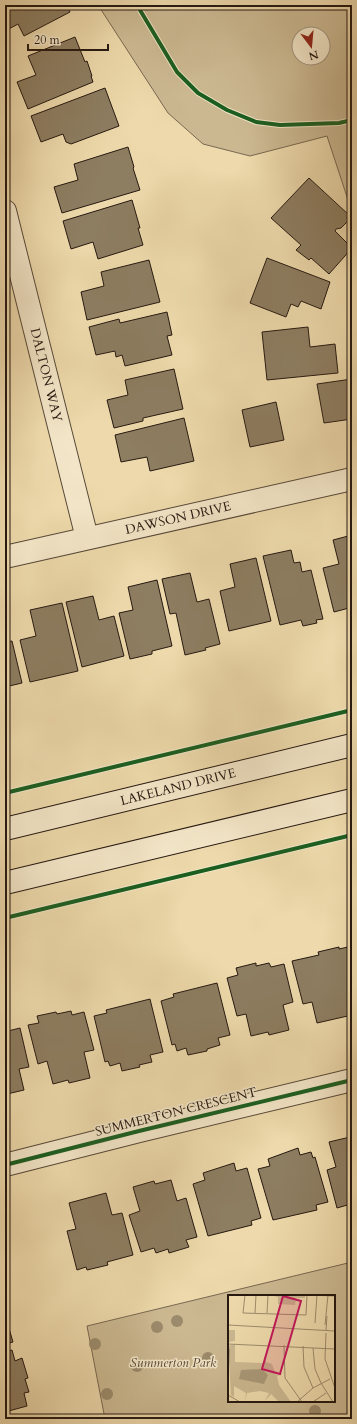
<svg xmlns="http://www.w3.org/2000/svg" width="357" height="1424" font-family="Cardo,serif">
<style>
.green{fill:#cbb891;stroke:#786851;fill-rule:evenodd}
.building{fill:#8d7d61;stroke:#261911}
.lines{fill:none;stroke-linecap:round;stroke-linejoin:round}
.minor-casing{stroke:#584938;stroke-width:24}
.tertiary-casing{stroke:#584938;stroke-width:24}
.secondary-casing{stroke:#261911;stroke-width:24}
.minor{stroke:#f3e6c8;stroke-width:22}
.tertiary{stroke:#f3e6c8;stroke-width:22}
.secondary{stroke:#f3e6c8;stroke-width:22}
.cycleway-casing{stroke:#f3e6c8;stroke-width:6}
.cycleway{stroke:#1b5e20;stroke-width:4}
.tree{fill:#9b8a6b}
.labels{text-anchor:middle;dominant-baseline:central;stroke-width:3;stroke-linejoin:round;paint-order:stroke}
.street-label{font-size:13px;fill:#261911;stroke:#f3e6c8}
.park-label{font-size:13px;font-style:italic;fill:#584937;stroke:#f3e6c8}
.inset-river{fill:none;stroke:#a99877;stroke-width:2}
.inset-road{fill:none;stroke:#9d8c6d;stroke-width:1}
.view{fill:#c2185b;fill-opacity:0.15;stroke:#c2185b;stroke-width:2}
.inset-edge{fill:none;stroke:#261911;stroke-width:2}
</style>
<rect width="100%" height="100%" fill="#edd9ab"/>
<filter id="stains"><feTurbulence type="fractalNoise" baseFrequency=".005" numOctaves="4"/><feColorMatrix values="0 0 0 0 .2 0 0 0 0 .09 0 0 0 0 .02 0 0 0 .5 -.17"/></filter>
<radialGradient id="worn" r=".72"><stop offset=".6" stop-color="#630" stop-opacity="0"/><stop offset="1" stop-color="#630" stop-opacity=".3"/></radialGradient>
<!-- green -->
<path class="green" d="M98 5H352V212L327 136 250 156 203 144 168 113ZM299 34H323V58H299Z
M352 1262V1419H105L87 1326ZM229 1296H334V1401H229Z"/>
<!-- building -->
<path class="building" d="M5 5H67L70 12 24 36 18 24 5 31Z
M75 37 85 62 87 61 92 76H91L93 82 28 109 17 82 36 75 28 56Z
M105 88 119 126 71 144 66 142 63 134 41 142 31 116Z
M128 147 134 167 133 168 140 190 62 213 54 187 78 180 74 164Z
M309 178 349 215 347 217 348 221 341 228 336 229 335 231 352 248 329 274 311 258 309 260 296 250 301 245 271 218Z
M132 200 140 228H138L143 245 98 259 93 242 71 249 63 221Z
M267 258 330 282 321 309 301 301 298 307 291 304 286 317 250 303Z
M149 260 160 302 87 320 81 292 104 286 101 272Z
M167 312 172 335 167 336 172 355 125 366 122 355 116 357 115 351 96 355 89 327 119 319 120 323Z
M308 327 310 347 335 344 338 373 267 380 262 332Z
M174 369 183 409 143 418V421L114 428 107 400 128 395 125 380Z
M352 379V419L324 423 317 384Z
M276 402 284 440 250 447 242 410Z
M184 418 194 461 150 471 147 457 121 462 115 435Z
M352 535V613L351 614 349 608 334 612 323 568 339 564 333 540Z
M291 550 294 563 300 562 302 572 311 570 323 619 316 620 317 623 303 626 301 620 280 625 263 556Z
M256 558 271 621 229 631 220 591 235 587 230 564Z
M190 573 197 602 209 599 220 644 205 648 206 650 185 655 176 613 170 614 162 579Z
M157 580 172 646 152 651V654L130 659 119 613 133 610 128 587Z
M93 596 99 620 114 616 124 656 82 667 66 602Z
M62 603 78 671 30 682 20 640 36 636 30 610Z
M12 641 22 683 5 687V642Z
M339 947V949L348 947 352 962V988L348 989 352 1004V1015L317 1023 312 1002 303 1004 292 961 319 955 318 952Z
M256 963V966L269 963 271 967 284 964 293 1002 283 1005 289 1030 269 1035 268 1032 251 1036 246 1014 237 1016 227 978 238 975 236 968Z
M217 983 230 1035 218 1038 220 1045 207 1049V1051L188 1055 186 1048 177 1051 175 1044 172 1045 161 1001 174 997 173 994Z
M150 999 163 1052 150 1055 152 1062 139 1065 140 1067 122 1071 120 1063 110 1066 108 1061 105 1062 94 1016 107 1013 106 1010Z
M71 1011 72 1015 84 1012 94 1050 84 1052 90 1078 69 1083 68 1080 53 1084 47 1061 38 1064 28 1025 39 1023 37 1016 56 1012 57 1014Z
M7 1023 8 1031 20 1028 29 1067 19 1069 24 1090 7 1094 8 1098 5 1099V1024Z
M350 1137 351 1140H352V1209L351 1204 337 1208 327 1170 336 1167 329 1142Z
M298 1148 300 1155 311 1152 313 1158 315 1157 328 1202 316 1205 317 1210 273 1220 258 1169 270 1166 268 1159Z
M234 1163 236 1171 247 1168 261 1218 251 1221 252 1225 208 1236 193 1184 205 1180 203 1173Z
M171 1180 177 1201 186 1198 197 1237 186 1240 189 1247 169 1253 168 1249 156 1253 154 1248 141 1252 129 1215 140 1211 133 1187 154 1181 155 1184Z
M106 1193 112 1215 122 1213 133 1255 107 1262 108 1265 87 1270 86 1267 77 1270 67 1231 76 1229 69 1203Z
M5 1315 13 1342 5 1344Z
M12 1350 15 1361 22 1358 28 1378 25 1379 29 1392 24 1393 27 1406 5 1412V1352Z"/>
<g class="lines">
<defs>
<path id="minor" d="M5 211 87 538
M5 1165 139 1131 352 1080"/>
<path id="tertiary" d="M5 557 352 479"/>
<path id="secondary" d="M5 829 352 745
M5 883 352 800"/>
</defs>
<!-- minor casing -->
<use href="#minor" class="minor-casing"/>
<!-- tertiary casing -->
<use href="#tertiary" class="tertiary-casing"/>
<!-- secondary casing -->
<use href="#secondary" class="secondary-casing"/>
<!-- minor -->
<use href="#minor" class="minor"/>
<!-- tertiary -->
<use href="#tertiary" class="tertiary"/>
<!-- secondary -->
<use href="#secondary" class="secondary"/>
<defs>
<path id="cycleway" d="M137 5 177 72 198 93 227 110 256 122 280 125 339 123 352 120
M5 793 352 710
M5 918 352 835
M5 1165 139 1131 352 1080"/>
</defs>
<!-- cycleway casing -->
<use href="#cycleway" class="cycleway-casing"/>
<!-- cycleway -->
<use href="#cycleway" class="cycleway"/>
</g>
<!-- trees -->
<g class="tree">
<circle cx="177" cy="1321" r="6"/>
<circle cx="157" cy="1327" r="6"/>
<circle cx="95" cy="1344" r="6"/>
<circle cx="208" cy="1358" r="6"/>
<circle cx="137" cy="1366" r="6"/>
<circle cx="107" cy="1394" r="6"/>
<circle cx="315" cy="1411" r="6"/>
</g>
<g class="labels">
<!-- street labels -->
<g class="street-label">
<text transform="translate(46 375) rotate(76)">DALTON WAY</text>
<text transform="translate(178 518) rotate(-13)">DAWSON DRIVE</text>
<text transform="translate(178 787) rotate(-14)">LAKELAND DRIVE</text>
<text transform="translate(176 1112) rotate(-14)">SUMMERTON CRESCENT</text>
</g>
<!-- park labels -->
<g class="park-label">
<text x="173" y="1363">Summerton Park</text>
</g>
</g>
<!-- overview -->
<g transform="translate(228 1295)">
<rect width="107" height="107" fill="#edd9ab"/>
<path d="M41 0H77V3H68L67 10 50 9V2ZM0 35H7V46L0 47ZM7 49V67L36 68 37 60 38 67 44 69 48 80 56 78 49 81 51 90 63 107H51L43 99 37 106 41 98 32 96 19 98 17 107 18 98 6 91V102L3 100 0 51Z" fill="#cbb891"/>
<path d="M34 74 40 80 36 89 11 84 13 75Z" fill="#a99877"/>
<path class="inset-river" d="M0 72 1 54"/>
<path class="inset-road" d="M17 0 15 18 78 20 79 0M79 0 107 1M27 18 28 0M39 18 40 0M87 28 89 0M0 30 107 36M97 30 100 0M98 35 99 21M98 38 97 64 107 93M0 49 107 54M56 50 57 83 74 107M75 51 76 72 85 93M85 53 87 74 93 88M93 88 105 107M0 100 12 107M69 107 85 93 102 84M85 107 98 98"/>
<path class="view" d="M55 1 73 6 52 79 34 74Z"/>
<rect width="107" height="107" class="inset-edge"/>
</g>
<!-- margin -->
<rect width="357" height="1424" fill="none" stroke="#edd9ab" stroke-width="20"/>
<rect x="6" y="6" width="345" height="1412" fill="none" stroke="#261911" stroke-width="2"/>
<rect x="10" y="10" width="337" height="1404" fill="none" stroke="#261911"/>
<!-- north arrow -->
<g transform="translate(311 46) rotate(164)"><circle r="19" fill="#f3e6c8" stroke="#a1947f"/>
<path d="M0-3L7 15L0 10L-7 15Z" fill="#8f2418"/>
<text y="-6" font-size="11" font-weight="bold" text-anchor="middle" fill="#261911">N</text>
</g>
<!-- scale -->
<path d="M28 44v6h80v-6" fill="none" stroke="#261911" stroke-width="2"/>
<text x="34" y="44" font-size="12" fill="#261911" stroke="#f3e6c8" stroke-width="3" paint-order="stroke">20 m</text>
<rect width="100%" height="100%" filter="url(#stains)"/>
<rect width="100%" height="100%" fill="url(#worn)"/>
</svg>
